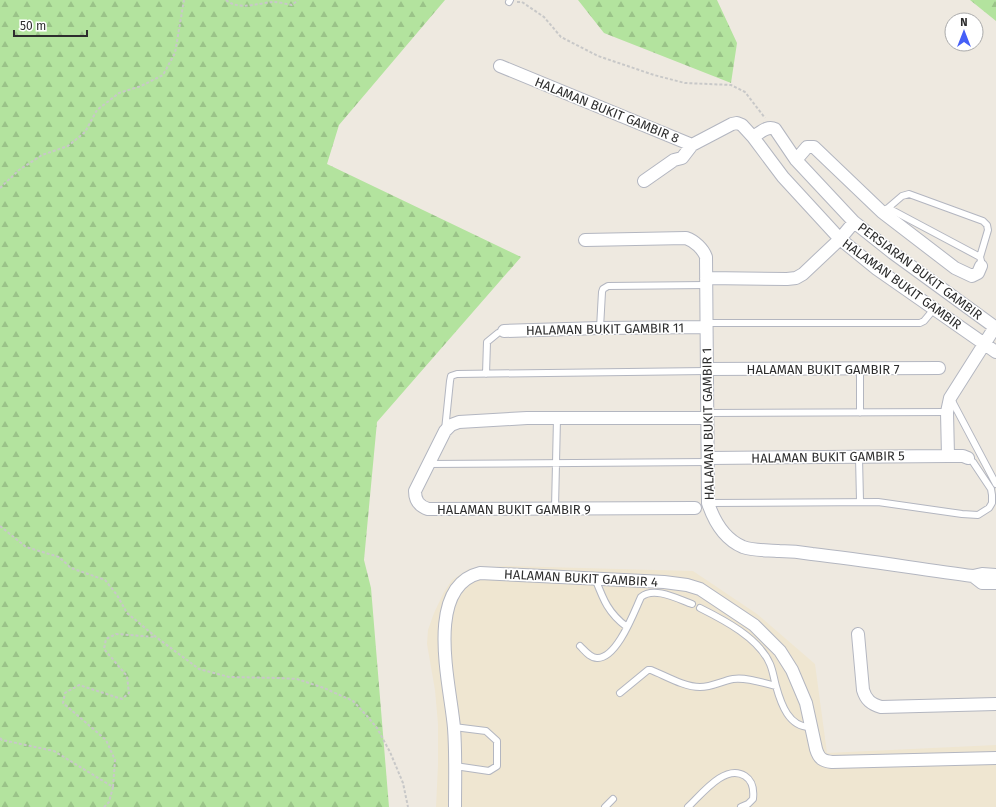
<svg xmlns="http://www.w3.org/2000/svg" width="996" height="807" font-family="'Fira Sans',sans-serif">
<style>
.education{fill:#efe6d1}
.forest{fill:url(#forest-firs)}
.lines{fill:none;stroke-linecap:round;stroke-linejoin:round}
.lane-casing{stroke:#b3b6c0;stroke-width:8}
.street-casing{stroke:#b3b6c0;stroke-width:14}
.path{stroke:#c8c8c8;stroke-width:2;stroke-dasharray:3 2;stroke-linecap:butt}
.lane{stroke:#fff;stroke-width:6}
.street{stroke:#fff;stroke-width:12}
.labels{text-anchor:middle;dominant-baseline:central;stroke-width:3;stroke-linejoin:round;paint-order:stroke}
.street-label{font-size:13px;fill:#2d2d2d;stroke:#fff}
</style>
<defs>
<pattern id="forest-firs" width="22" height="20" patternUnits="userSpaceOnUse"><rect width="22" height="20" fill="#b3e39e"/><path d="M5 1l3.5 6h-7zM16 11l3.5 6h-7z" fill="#9ac388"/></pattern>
</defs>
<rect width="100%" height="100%" fill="#eee9e0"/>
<!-- education -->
<path class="education" d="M506 566 693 571 757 614 815 664 827 753 996 745V807H436L438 765V724L435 690 427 644 428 630 434 613 444 592 452 580 469 569Z"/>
<!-- forest -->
<path class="forest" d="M0 0H445L339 125 327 164 521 257 377 422 364 560 371 588 389 807H0Z
M578 0H717L737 43 731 83 604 33Z
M970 0H996V21Z"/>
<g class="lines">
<defs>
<path id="lane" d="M509 2 510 0
M888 208 902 196 909 194 983 221 987 225 988 230 980 257
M886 209 888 208 980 257 981 261
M706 323H920L924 321 934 309
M600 328 602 292 603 289 608 286 706 285
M860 369V413
M486 374 487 342 498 333 504 331
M951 399 996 484
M707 413 947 412
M445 430 450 381 451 376 457 374 707 371
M859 457 860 501
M427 464 708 462
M708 503 878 502 962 514 978 515 989 508 992 503V495L991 489 973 462 968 458
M555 508 557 418
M595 578C603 599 608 613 627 627
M700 608C724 620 759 638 770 664 773 671 774 679 776 686
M580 646C585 651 590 658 597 658 617 659 634 612 641 597 654 586 678 599 692 604
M620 693 648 670H651C666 676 684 687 700 687 712 687 722 681 733 679 747 677 763 683 776 686 781 704 789 728 811 727
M454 727 486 731 497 741V766L489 771 455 766
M605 807 613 799
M688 807C701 795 725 763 745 776 753 781 754 790 753 799L748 804 741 807"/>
<path id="street" d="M500 66 692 145
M753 137C760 133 767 125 775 129L796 160 854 222 893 253 996 328
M796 160 807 147H814L882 212 955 268 972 276 978 273 981 266
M644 181 674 160 682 158 692 145 732 124 737 123 742 125 753 137 783 177 840 239 877 269 996 352
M585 240 686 238C695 241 703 249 706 257L708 503C714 521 724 539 743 547 754 551 768 550 779 551 790 551 801 552 812 554 866 560 919 569 973 576L982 574 996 575
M706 278 787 279 796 278 803 274 840 239 854 222
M504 331 600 328 706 327
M707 369 939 368
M948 456 947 412 950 398 995 327
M708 458 948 456H963L968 458
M695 508 428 509C419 506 415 501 415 491L445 431 451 425 459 422 527 418H707
M973 576 982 583H996
M858 634 863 690C866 700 871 704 881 707L996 704
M455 807C455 781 456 754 454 728 451 688 423 587 480 573L664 582 687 585 700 589 754 625 780 651 792 670 806 703 816 749C819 759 823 761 832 762L996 758"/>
</defs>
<!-- lane casing -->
<use href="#lane" class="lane-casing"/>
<!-- street casing -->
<use href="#street" class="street-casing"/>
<!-- path -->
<path class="path" d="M226 0C239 11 258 3 273 2 279 2 286 4 292 5L298 0
M517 2H522L544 17 561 37 598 56 654 75 685 83 731 85 745 92 765 118
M0 188 19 170 42 155 68 146 85 132 97 110 119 93 141 86 163 75 175 53 184 0
M0 526 26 547 59 557 71 568 105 580 117 595 127 613 156 637 199 669 229 677 279 678 297 679 324 688 353 701 367 716 377 728 390 752 403 783 408 807
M0 738 2 740 54 751 113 787 109 802 104 807
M113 787 115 760 106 740 63 703 65 693 79 685 122 699 129 693 127 676 104 649 106 639 116 634 155 637"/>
<!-- lane -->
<use href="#lane" class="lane"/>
<!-- street -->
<use href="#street" class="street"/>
</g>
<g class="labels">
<!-- street labels -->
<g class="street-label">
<text transform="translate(607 110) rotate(22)">HALAMAN BUKIT GAMBIR 8</text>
<text transform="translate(920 271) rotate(37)">PERSIARAN BUKIT GAMBIR</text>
<text transform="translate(902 284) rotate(36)">HALAMAN BUKIT GAMBIR</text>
<text transform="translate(605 329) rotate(-1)">HALAMAN BUKIT GAMBIR 11</text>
<text x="823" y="369">HALAMAN BUKIT GAMBIR 7</text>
<text transform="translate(708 424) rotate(-91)">HALAMAN BUKIT GAMBIR 1</text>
<text transform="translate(828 457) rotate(-1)">HALAMAN BUKIT GAMBIR 5</text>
<text x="514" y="509">HALAMAN BUKIT GAMBIR 9</text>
<text transform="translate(581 578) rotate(3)">HALAMAN BUKIT GAMBIR 4</text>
</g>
</g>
<!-- north arrow -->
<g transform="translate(964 32)"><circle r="19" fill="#ffffff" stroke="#ababab"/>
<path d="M0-3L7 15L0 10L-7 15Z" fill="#455ff7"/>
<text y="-6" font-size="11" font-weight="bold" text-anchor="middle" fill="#2d2d2d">N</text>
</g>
<!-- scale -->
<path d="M14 30v6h73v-6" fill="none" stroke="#2d2d2d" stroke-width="2"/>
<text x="20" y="30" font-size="12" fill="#2d2d2d" stroke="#ffffff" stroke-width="3" paint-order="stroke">50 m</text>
</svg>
